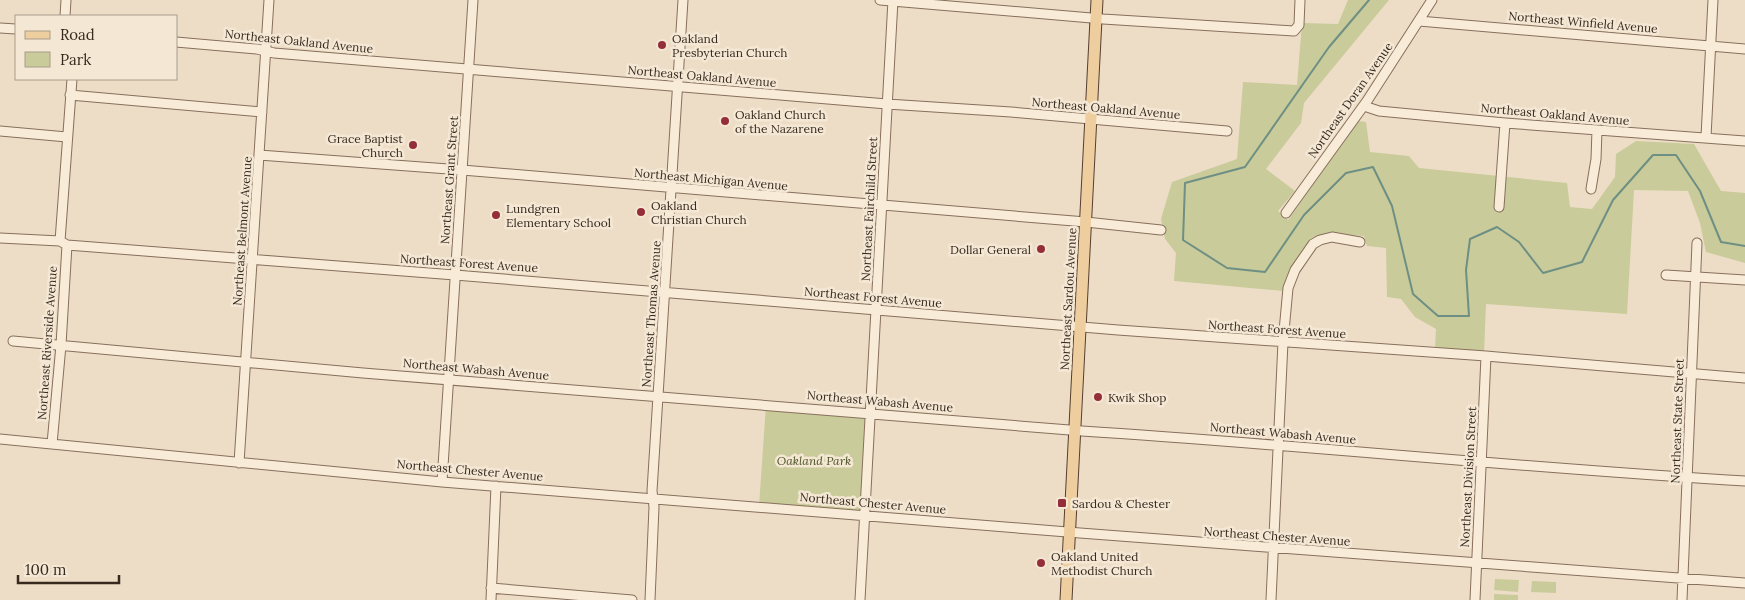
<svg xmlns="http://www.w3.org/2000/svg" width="1745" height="600" font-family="Lora,serif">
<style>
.green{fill:#c9cb9a}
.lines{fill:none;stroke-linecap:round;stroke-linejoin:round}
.stream{stroke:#6e8f83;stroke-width:2}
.minor-casing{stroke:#876f5c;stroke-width:11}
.major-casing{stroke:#553e30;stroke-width:13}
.minor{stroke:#f8ecd9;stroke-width:9}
.major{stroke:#eece9f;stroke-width:11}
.poi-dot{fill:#942e38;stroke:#f4e8d5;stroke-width:2}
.labels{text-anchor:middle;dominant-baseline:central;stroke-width:5;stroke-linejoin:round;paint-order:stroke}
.street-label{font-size:12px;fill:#38291f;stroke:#f4e8d5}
.poi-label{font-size:12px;fill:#38291f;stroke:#f4e8d5;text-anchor:start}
.park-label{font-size:12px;font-style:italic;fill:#4d5427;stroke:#f4e8d5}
</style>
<rect width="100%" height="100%" fill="#edddc6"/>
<!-- green -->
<path class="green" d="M1348 0H1389L1304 103 1301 123 1266 169 1295 191 1278 211 1288 220 1358 121 1366 122 1370 152 1409 156 1419 168 1567 183 1570 207 1592 209 1615 177 1616 154 1636 141 1694 144 1721 191 1745 193V263L1706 252 1700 223 1688 191 1634 190 1627 314 1486 304 1484 353 1435 350 1436 329 1415 317 1401 299 1387 297 1386 248 1367 246 1364 236 1325 234 1311 238C1300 255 1288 271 1283 291L1174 281 1176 253 1165 239 1161 219 1172 182 1237 159 1243 82 1297 85 1302 23 1338 24Z
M766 405 869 413 863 515 759 506Z
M1495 579 1519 580 1518 592 1494 590Z
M1532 581 1556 582V593L1531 592Z
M1494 594 1518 595V600H1494Z"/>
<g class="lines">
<!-- stream -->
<path class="stream" d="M1369 0 1329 47 1245 167 1185 183 1183 240 1227 268 1265 272 1304 215 1346 173 1373 167 1392 206 1413 294 1438 316H1469L1466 270 1470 239 1497 227 1519 242 1543 273 1582 262 1613 200 1653 155H1676L1700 191 1721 242 1745 246"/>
<defs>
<path id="minor" d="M880 0 1103 19 1294 31 1299 25 1300 0
M65 16 66 0
M1419 21 1745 49
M0 28 16 29
M176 42 257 49 274 53 887 104 1011 112 1227 131
M70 95 262 112
M1364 106 1379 111 1505 123 1745 141
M0 131 67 137
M1706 137 1713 0
M259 155 462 170 1086 222 1161 230
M1591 189 1596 159 1597 130
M1499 207 1505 123
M1286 213 1367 101 1432 0
M0 238 60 241 67 245 455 275 1118 330 1486 356 1745 378
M60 241 72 79
M1666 275 1745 280
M13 341 363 373 1082 431C1303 445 1524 468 1745 481
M0 439 442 482 1080 533 1745 583
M52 444 61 345 67 245
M239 463 269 0
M442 482 473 0
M491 588 632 600
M491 600 496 486
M650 600 654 507 652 491 683 0
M860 600 893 0
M1271 600 1283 342 1288 288 1295 270 1313 244 1320 240 1332 237 1360 242
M1475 600 1486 356
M1682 600 1697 243"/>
<path id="major" d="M1066 600 1097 0"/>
</defs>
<!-- minor casing -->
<use href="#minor" class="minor-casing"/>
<!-- major casing -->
<use href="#major" class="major-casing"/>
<!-- minor -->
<use href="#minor" class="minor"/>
<!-- major -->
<use href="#major" class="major"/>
</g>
<!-- markers -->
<g class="poi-dot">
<circle cx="662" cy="45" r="5"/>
<circle cx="725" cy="121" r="5"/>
<circle cx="413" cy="145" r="5"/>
<circle cx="641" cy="212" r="5"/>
<circle cx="496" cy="215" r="5"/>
<circle cx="1041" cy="249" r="5"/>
<circle cx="1098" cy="397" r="5"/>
<rect x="1057" y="498" width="10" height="10" rx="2.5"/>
<circle cx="1041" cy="563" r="5"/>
</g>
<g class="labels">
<!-- street labels -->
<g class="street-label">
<text transform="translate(1583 22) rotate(5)">Northeast Winfield Avenue</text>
<text transform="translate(299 41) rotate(6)">Northeast Oakland Avenue</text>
<text transform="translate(702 76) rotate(5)">Northeast Oakland Avenue</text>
<text transform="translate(1350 100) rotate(-55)">Northeast Doran Avenue</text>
<text transform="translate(1106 108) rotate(5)">Northeast Oakland Avenue</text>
<text transform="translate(1555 114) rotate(5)">Northeast Oakland Avenue</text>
<text transform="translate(711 179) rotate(5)">Northeast Michigan Avenue</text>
<text transform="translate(449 180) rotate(-86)">Northeast Grant Street</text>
<text transform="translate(869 209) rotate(-87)">Northeast Fairchild Street</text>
<text transform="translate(242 231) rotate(-86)">Northeast Belmont Avenue</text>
<text transform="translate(469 263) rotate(4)">Northeast Forest Avenue</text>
<text transform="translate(873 297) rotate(5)">Northeast Forest Avenue</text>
<text transform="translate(1068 299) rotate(-87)">Northeast Sardou Avenue</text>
<text transform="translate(651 314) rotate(-86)">Northeast Thomas Avenue</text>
<text transform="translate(1277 329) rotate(4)">Northeast Forest Avenue</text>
<text transform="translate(47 343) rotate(-86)">Northeast Riverside Avenue</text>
<text transform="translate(476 369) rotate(5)">Northeast Wabash Avenue</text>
<text transform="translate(880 401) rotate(5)">Northeast Wabash Avenue</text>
<text transform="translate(1677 421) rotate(-88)">Northeast State Street</text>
<text transform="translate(1283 433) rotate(5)">Northeast Wabash Avenue</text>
<text transform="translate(470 470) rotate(5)">Northeast Chester Avenue</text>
<text transform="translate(1468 477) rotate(-87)">Northeast Division Street</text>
<text transform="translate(873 503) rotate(5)">Northeast Chester Avenue</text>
<text transform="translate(1277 536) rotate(4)">Northeast Chester Avenue</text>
</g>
<!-- poi labels -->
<g class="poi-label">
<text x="672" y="38">Oakland<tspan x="672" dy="14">Presbyterian Church</tspan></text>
<text x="735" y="114">Oakland Church<tspan x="735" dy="14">of the Nazarene</tspan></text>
<text x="403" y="138" text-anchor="end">Grace Baptist<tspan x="403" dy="14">Church</tspan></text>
<text x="651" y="205">Oakland<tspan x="651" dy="14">Christian Church</tspan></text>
<text x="506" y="208">Lundgren<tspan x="506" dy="14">Elementary School</tspan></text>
<text x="1031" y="249" text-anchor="end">Dollar General</text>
<text x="1108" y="397">Kwik Shop</text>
<text x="1072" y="503">Sardou &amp; Chester</text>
<text x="1051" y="556">Oakland United<tspan x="1051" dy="14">Methodist Church</tspan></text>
</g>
<!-- park labels -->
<g class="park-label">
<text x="814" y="460">Oakland Park</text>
</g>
</g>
<!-- legend -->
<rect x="15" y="15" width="162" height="65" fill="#f4e8d5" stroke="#a99c8c"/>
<rect x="25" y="31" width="25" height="8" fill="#eece9f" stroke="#a99c8c"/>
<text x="60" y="40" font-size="15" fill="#38291f">Road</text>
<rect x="25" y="52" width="25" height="15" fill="#c9cb9a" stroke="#a99c8c"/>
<text x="60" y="65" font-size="15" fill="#38291f">Park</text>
<!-- scale -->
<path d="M18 575v8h101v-8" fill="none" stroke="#38291f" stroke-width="2.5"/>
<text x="25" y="575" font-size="15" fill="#38291f" stroke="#f4e8d5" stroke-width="4" paint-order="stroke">100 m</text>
</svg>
